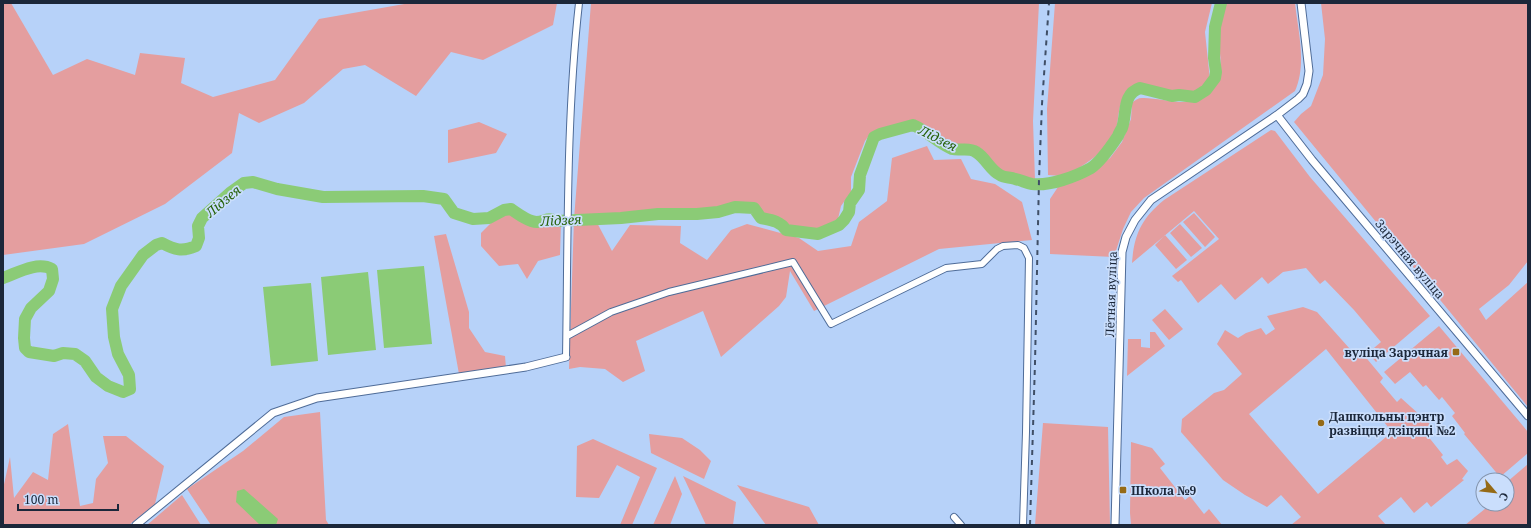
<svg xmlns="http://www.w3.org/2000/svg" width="1531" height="528" font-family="'Noto Serif',serif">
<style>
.green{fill:#e49e9f;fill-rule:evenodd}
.water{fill:#8bcb76}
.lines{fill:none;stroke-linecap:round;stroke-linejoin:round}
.river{stroke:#8bcb76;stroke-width:12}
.minor-casing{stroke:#4f6c98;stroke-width:8}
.tertiary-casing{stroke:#4f6c98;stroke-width:9}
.minor{stroke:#fff;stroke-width:6}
.tertiary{stroke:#fff;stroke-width:7}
.rail{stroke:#3f4e66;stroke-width:2;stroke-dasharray:5 5;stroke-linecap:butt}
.poi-dot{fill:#956a16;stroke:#cadefc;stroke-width:1.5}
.labels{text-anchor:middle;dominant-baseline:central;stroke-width:3.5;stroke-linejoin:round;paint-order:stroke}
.street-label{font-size:12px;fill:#1b273a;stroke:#cadefc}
.poi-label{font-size:12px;font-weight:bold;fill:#1b273a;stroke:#cadefc;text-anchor:start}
.water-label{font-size:13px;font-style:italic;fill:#266209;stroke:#cadefc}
</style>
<rect width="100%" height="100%" fill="#b7d2f9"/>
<!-- green -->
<path class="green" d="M3 3H11L53 75 87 59 135 75 140 53 185 58 181 83 213 97 275 80 319 19 410 3H557L553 25 483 60 451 52 416 96 365 65 343 69 304 103 259 123 239 113 232 153 165 204 84 244 3 255Z
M591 3H1039L1033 121 1035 180 1003 174 987 159 975 151 956 149 940 142 923 128 914 124 870 134 865 141 851 177V192L841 206 838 219 811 233 790 229 776 219H763L755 208 747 205H737L717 210 657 211 595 219 612 251 630 225 681 226 680 243 707 260 731 230 747 224 799 238 818 251 851 246 859 222 887 201 892 158 927 146 934 160 961 159 971 179 995 184 1022 202 1032 240 939 249 814 311 790 271 786 297 779 306 721 357 703 311 636 341 645 371 623 382 605 369 580 367 569 369 574 219Z
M1055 3H1212L1205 32 1210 80 1201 90 1195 92 1180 94 1157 88 1137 87C1133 90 1126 95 1123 99 1117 109 1119 127 1113 138 1105 151 1076 173 1061 176 1057 176 1052 175 1048 175L1047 109Z
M1225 3H1295C1298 31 1307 64 1295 91L1144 198 1131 212 1123 229 1114 257 1050 254V199L1058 187 1090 173 1110 158 1122 142 1131 119 1132 103C1135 100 1138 98 1142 98 1160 97 1193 110 1208 94 1211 91 1214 88 1216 85 1225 72 1218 48 1219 33 1220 23 1223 13 1225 3Z
M1321 3H1528V261L1509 285 1479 309 1486 320 1528 282V407L1294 122 1301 114 1311 106 1323 75 1325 39Z
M479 122 507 134 496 153 448 163V130Z
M1271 130 1275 131 1310 177 1430 316 1376 362 1368 353 1381 342 1354 310 1325 280 1320 284 1306 268 1283 272 1268 284 1262 277 1235 300 1221 284 1198 303 1181 280 1178 282 1172 276 1219 239 1194 211 1132 263C1134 234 1142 218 1164 200Z
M511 209 519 215 536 222 549 218 556 221H561L560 255 538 261 527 279 518 264 499 266 481 246V233L504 210Z
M1194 213 1215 237 1205 247 1183 222Z
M1180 224 1202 248 1191 257 1170 233Z
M446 234 469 312V328L485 352 505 356 506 368 459 374 434 236Z
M1165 235 1187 260 1176 269 1155 245Z
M1303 307 1317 312 1358 358 1363 354 1383 378 1380 382 1397 402 1401 398 1431 425 1423 430 1443 455 1441 457 1447 465 1457 459 1468 471 1462 479 1464 480 1431 507 1427 502 1414 513 1401 497 1378 516 1386 525H1291L1301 517 1281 495 1267 507 1245 495 1223 480 1181 432 1182 419 1214 393 1224 390 1242 374 1217 344 1225 330 1238 338 1246 333 1261 328 1266 335 1275 329 1267 316ZM1326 349 1392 432 1318 494 1249 414Z
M1165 309 1183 329 1169 340 1152 320Z
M1439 326 1528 432V453L1500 477 1464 434 1465 433 1452 416 1455 413 1442 397 1439 400 1426 385 1423 387 1410 372 1395 384 1384 372Z
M1150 332H1155L1165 346 1127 376 1128 339H1141V347L1150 348Z
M320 412 326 520 329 525H211L187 489 243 451 284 417Z
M1043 423 1108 427 1110 525H1035Z
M68 424 80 506 93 503 96 479 108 463 103 436H126L164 466 155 504 129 525H3V489L10 457 14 498 33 472 48 480 53 434Z
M649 434 682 438 700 450 711 461 704 479 651 453Z
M593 439 657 468 632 525H620L640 477 617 465 599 498 576 497 577 446Z
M1131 442 1152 448 1165 464 1160 468 1185 500 1190 496 1204 514 1209 509 1222 525H1131L1130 513Z
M1528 464V525H1465L1491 504H1507V482Z
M675 476 682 494 670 525H653Z
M683 476 736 502 733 525H706Z
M737 485 809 507 819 525H766Z
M182 495 201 525H147Z"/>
<!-- water -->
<path class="water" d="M424 266 432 344 384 348 377 270Z
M368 272 376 350 328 355 321 277Z
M311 283 318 361 271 366 263 287Z
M244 489 278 519 276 525H260L236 502 237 491Z"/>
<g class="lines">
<!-- river -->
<path class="river" d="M3 278C17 273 37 261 52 269L53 279 49 291 31 308 25 319 24 338 25 348 29 352 54 356 63 353 75 354 85 361 96 377 108 386 123 392 130 389 129 375 118 354 114 337 112 309 121 286 143 255 156 245 162 243C175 250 182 252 196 246L199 238 198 226 202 218 230 193 244 183 253 182 277 189 323 197 423 196 444 199 454 213 473 219 489 218 504 210 511 209C518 214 529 222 537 222 546 221 547 217 556 221L621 218 658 214H697L718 212 735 207 754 208 761 218C771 220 780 221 786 230L818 234 839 225 844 220 849 212 850 203 859 190 860 175 874 137 880 134 913 125C927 131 938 143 952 149 960 151 969 147 976 152 986 158 990 170 1000 175 1004 178 1010 177 1015 179 1021 180 1026 183 1032 184 1050 186 1075 177 1091 168 1100 162 1112 145 1118 136 1119 133 1121 130 1122 128 1127 114 1122 94 1140 88L1172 96 1179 95 1195 97 1206 90 1215 78 1216 72 1214 58 1215 27 1221 3"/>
<defs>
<path id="minor" d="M567 336 611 312 669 292 793 262 831 324 946 268 982 264 997 249 1003 246 1018 245 1024 248 1029 258 1026 432 1023 525
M566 357C568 239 566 120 579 3
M954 517 961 525"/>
<path id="tertiary" d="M1277 115 1312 160 1528 416
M136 525 273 413 317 398 526 367 566 357
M1115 525 1122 252 1126 237 1135 220 1151 200 1277 115 1298 99 1303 94 1307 84 1309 71 1301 3"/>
</defs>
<!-- minor casing -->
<use href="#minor" class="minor-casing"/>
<!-- tertiary casing -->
<use href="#tertiary" class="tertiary-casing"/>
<!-- minor -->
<use href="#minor" class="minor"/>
<!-- tertiary -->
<use href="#tertiary" class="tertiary"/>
<!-- rail -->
<path class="rail" d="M1030 525 1035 363 1039 179 1042 104 1049 3"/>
</g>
<!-- markers -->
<g class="poi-dot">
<rect x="1452" y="348" width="8" height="8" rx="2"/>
<circle cx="1321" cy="423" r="4"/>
<rect x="1119" y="486" width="8" height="8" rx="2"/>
</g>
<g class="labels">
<!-- street labels -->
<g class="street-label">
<text transform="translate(1410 259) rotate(50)">Зарэчная вуліца</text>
<text transform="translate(1111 294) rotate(-88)">Лётная вуліца</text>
</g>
<!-- poi labels -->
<g class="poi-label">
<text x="1448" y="352" text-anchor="end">вуліца Зарэчная</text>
<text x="1329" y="416">Дашкольны цэнтр<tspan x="1329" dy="14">развіцця дзіцяці №2</tspan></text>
<text x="1131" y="490">Школа №9</text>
</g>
<!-- water labels -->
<g class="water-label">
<text transform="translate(938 138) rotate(27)">Лідзея</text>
<text transform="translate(223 201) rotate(-40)">Лідзея</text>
<text transform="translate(561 220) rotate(-3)">Лідзея</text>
</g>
</g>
<!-- border -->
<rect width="1531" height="528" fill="none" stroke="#1b273a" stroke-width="8"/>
<!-- north arrow -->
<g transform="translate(1495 492) rotate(118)"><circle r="19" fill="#cadefc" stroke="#8495ae"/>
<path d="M0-3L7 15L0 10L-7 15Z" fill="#956a16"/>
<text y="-6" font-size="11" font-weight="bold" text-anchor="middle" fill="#1b273a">С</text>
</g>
<!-- scale -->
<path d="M18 504v6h100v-6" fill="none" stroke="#1b273a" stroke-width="2"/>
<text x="24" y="504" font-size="12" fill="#1b273a" stroke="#cadefc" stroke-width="3" paint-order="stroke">100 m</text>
</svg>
